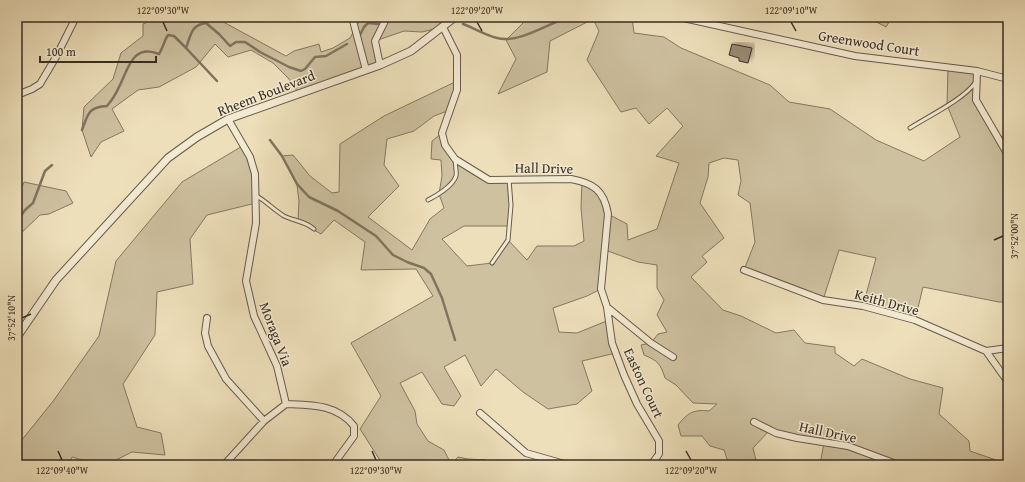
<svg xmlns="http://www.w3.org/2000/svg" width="1025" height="482" font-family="'Gentium Book Plus',serif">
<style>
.green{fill:#cec1a0;stroke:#847862}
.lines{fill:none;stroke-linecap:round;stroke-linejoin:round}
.stream{stroke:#80745f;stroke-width:2.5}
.building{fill:#978a72;stroke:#392e23;filter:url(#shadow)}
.service-casing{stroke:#665a49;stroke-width:5}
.minor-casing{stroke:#665a49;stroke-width:8}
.tertiary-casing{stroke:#665a49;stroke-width:9}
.service{stroke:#f3ead2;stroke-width:3}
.minor{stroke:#f3ead2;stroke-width:6}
.tertiary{stroke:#f3ead2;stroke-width:7}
.ticks{fill:none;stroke:#392e23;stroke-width:1.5}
.labels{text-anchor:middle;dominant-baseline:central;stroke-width:3;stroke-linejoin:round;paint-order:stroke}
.street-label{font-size:14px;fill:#392e23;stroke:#f3ead2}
.neatline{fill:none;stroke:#392e23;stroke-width:1.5}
.ticks-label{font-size:10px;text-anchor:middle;fill:#392e23}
</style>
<defs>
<filter id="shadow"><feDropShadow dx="3.5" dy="-3.5" stdDeviation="2" flood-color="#0004"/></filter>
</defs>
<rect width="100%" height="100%" fill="#eddfba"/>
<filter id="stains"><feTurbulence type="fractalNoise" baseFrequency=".005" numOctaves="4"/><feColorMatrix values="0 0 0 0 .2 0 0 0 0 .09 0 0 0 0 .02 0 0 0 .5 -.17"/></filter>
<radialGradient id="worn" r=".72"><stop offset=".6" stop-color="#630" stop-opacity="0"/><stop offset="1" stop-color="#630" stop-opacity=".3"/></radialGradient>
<!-- green -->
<path class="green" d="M160 17H204L216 18 286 56 294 51 319 44 321 52 333 48 350 38 360 20 370 17H455L443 27 422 32 404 31 375 41 380 65 299 94 289 79 273 63 251 50 228 57 215 44 196 67 159 87 138 90 112 109 124 131 101 142 91 157 82 130 84 107 113 79 121 53 143 36V24Z
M536 17H632L634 33 664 37 681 48 770 85 789 102 830 109 876 140 924 161 960 137 947 105 948 67 977 71 976 100 999 139 1008 133V302H999L923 287 915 320 863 306 876 258 839 250 823 300 744 270 755 242 750 203 738 195 741 181 738 160 724 158 709 163 708 177 700 203 724 238 702 256 707 262 691 277 723 310 741 316 776 333 794 330 805 343 835 347V353L854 366 862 359 910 379 943 388 939 414 969 441 970 451 996 460 1001 465H815L820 464 824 443 770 430 753 448 756 460 764 465H729L724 450 710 446 702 436H681L678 425C687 413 694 409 709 411L717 404 693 403 676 385 665 378C660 363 658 361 644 355L641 345 651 343 658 334 667 332 657 315 664 300 657 288V265L638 262 605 250 601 289 587 296 553 308 559 332 577 333 609 320 616 353 582 361 592 391 577 404 548 409 523 392 496 369 481 386 465 355 444 367 461 396 454 406 442 404 422 372 400 383 415 411 417 424 428 441 444 450 451 464 458 457 468 459 486 460 489 465H383L360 429 381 396 351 343 433 296 416 269 361 270 365 242 334 220 321 234 298 221 299 201 297 185 282 156 293 155 310 176 332 193 339 192 340 144 384 116 457 81 450 110 434 116 414 131 387 139 384 165 399 186 368 217 412 250 430 219 444 208 439 194 442 176 441 160 431 159 432 141 442 133 445 145 455 160 489 180 509 179 511 205 509 226H464L442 239 467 266 492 263 508 240 527 260 537 246H574L584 241 581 208 582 181 600 192 608 214 627 224 628 240 657 229 679 163 656 156 683 126 667 108 649 124 636 108 621 112 587 60 599 31 593 19 550 41 547 72 498 94 516 59 506 40 525 21Z
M867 17H892L886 27Z
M244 145 250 157 256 203 207 215 190 239 193 284 157 292 155 335 123 384 137 427 161 433 165 455 132 452 106 465H100L72 457 68 465H17V446L54 400 99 336 116 261 182 182Z
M24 182 66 191 73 203 49 214 40 215 17 237V198Z"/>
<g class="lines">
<!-- stream -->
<path class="stream" d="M394 21 431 20 442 18
M463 24C474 28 485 35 497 38 518 44 548 24 568 17
M360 35 364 27 368 23 378 24
M186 48 217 81
M82 130C88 114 88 107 107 106 112 100 116 94 119 87 128 70 132 43 159 54 163 48 164 41 168 35L174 36 186 48C191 35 191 25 206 23L219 34 230 46 236 42H245L260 52 289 67 301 71 305 69 315 57 326 56 347 44
M270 140 282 156 297 184 309 197 338 211 376 236 393 255 407 262 424 268 431 274 442 298 455 340
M17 221 25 210 33 203 45 171 52 165"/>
</g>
<!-- building -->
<path class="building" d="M732 44 752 48 748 63 739 61V58L729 55Z"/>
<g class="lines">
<defs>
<path id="service" d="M910 128C927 117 964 99 975 83
M255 195C266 201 274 210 284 216 294 221 305 221 314 229
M428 200C436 196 453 186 456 176 457 172 455 164 455 159
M492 263 508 240 511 205 509 179"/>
<path id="minor" d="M352 17 366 70
M679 17 855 56 977 71 1008 79
M443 27 457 55V90L442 133 445 145 455 159 489 180 571 179C593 183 604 190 608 214L601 289 607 307 612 343 624 375 637 404 659 441V454L651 465
M380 65 375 41 387 17
M977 71 976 100 1008 155
M17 95 32 89 40 84 56 57 76 17
M744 270 823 300 863 306 915 320 986 351 1008 382
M607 307 651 343 673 357
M207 318 205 333 208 346 226 379 264 421
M986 351 1008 348
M286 404C311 405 337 404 354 426V436L333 465
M480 413 526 453 568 465
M754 422 776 433 797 438 848 446 891 462 896 465
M224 465 264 421 286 404 277 366 254 316 246 281 256 223 255 174 250 157 228 119"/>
<path id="tertiary" d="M17 337 56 280 168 158 197 137 228 119 380 65 411 51 455 17"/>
</defs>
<!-- service casing -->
<use href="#service" class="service-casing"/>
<!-- minor casing -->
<use href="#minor" class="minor-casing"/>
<!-- tertiary casing -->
<use href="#tertiary" class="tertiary-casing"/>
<!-- service -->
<use href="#service" class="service"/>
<!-- minor -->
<use href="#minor" class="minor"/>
<!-- tertiary -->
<use href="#tertiary" class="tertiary"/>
</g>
<!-- ticks -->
<path class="ticks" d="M163 22 167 31M477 22 482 31M791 22 796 31M994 240 1003 236M22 318 31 314M58 451 62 460M372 451 376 460M686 451 691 460"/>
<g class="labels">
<!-- street labels -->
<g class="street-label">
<text transform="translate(869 43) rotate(9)">Greenwood Court</text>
<text transform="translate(266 93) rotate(-21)">Rheem Boulevard</text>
<text transform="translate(544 168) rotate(1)">Hall Drive</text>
<text transform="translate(887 302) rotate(15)">Keith Drive</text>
<text transform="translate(276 334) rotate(69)">Moraga Via</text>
<text transform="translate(644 383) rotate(65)">Easton Court</text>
<text transform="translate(828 432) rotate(12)">Hall Drive</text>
</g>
</g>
<!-- margin -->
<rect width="1025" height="482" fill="none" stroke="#eddfba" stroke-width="44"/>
<!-- scale -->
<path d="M40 56v6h116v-6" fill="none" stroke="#392e23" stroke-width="2"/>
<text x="46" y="56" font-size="12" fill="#392e23" stroke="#f3ead2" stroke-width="3" paint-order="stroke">100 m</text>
<rect x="22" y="22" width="981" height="438" class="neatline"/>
<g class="ticks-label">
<text x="163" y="14">122°09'30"W</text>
<text x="477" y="14">122°09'20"W</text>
<text x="791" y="14">122°09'10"W</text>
<text transform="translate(1014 236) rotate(-90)" y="4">37°52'00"N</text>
<text transform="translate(11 318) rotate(-90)" y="4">37°52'10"N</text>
<text x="62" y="474">122°09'40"W</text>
<text x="376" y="474">122°09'30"W</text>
<text x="691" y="474">122°09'20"W</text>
</g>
<rect width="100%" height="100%" filter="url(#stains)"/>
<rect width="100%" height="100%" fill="url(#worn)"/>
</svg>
